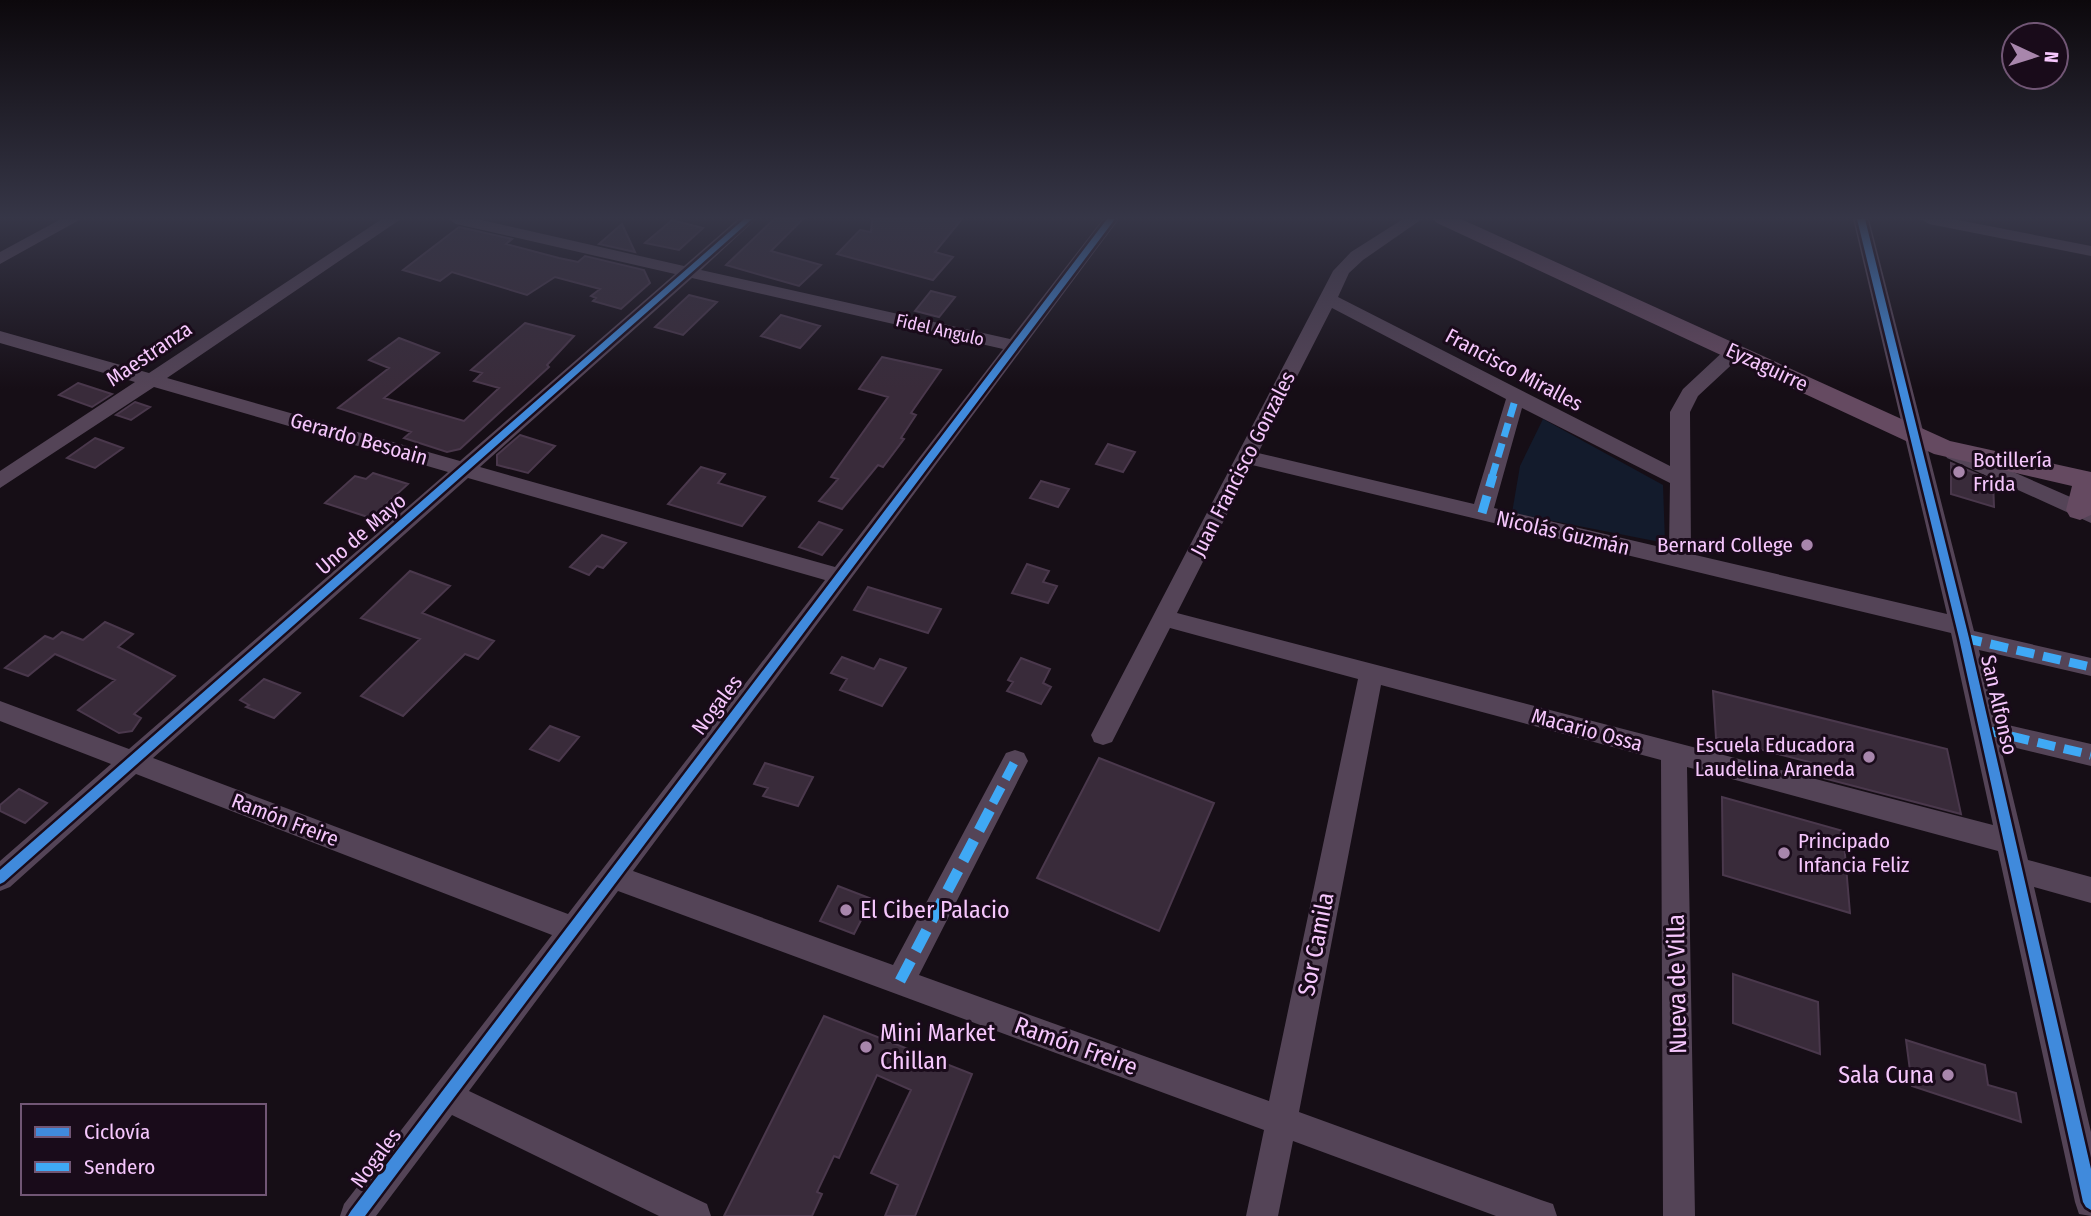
<svg xmlns="http://www.w3.org/2000/svg" width="2091" height="1216" font-family="'Fira Sans Condensed',sans-serif">
<style>
.green{fill:#131b2c}
.building{fill:#392b3a;stroke:#4a384c;stroke-width:2}
.lines{fill:none;stroke-linecap:round;stroke-linejoin:round}
.minor{fill:#544457;fill-rule:evenodd}
.major{fill:#654a61;fill-rule:evenodd}
.quiet-far2{stroke:#3fa9f5;stroke-width:7;stroke-dasharray:14 7;stroke-linecap:butt}
.quiet-far1{stroke:#3fa9f5;stroke-width:9;stroke-dasharray:18 9;stroke-linecap:butt}
.quiet{stroke:#3fa9f5;stroke-width:11;stroke-dasharray:23 11;stroke-linecap:butt}
.cycleway-casing{stroke:#190b1a;stroke-width:5}
.cycleway{fill:#408adc;fill-rule:evenodd}
.poi-dot{fill:#a886ac;stroke:#190b1a;stroke-width:2.5}
.labels{text-anchor:middle;dominant-baseline:central;stroke-width:6;stroke-linejoin:round;paint-order:stroke}
.far-street-label{font-size:18px;fill:#f6c7fd;stroke:#190b1a}
.street-label{font-size:21px;fill:#f6c7fd;stroke:#190b1a}
.poi-label{font-size:21px;fill:#f6c7fd;stroke:#190b1a;text-anchor:start}
.near-poi-label{font-size:24px;fill:#f6c7fd;stroke:#190b1a;text-anchor:start}
.near-street-label{font-size:24px;fill:#f6c7fd;stroke:#190b1a}
</style>
<rect width="100%" height="100%" fill="#160e16"/>
<!-- green -->
<path class="green" d="M1543 419 1663 485 1665 543 1512 513 1520 466Z"/>
<!-- building -->
<path class="building" d="M774 219H803L771 251 821 265 799 286 726 265Z
M872 219H962L935 252 953 257 933 280 837 254 860 230 871 232Z
M672 220 703 228 679 250 645 243Z
M622 224 635 252 599 244Z
M459 227 512 239 506 244 559 258 578 262 585 256 644 270 650 283 621 309 593 301 596 298 591 296 600 289 555 277 527 295 452 272 440 281 403 270Z
M931 291 955 297 939 317 915 311Z
M689 295 717 302 683 335 655 327Z
M781 315 820 326 800 348 761 336Z
M525 323 574 336 547 365 549 367 460 449 447 452 404 438 411 432 338 408 389 368 369 360 399 338 439 353 384 398 464 421 499 388 474 381 482 373 471 370Z
M882 357 941 370 911 413 916 415 901 438 904 439 883 467 878 465 842 509 819 501 838 479 831 477 888 397 859 389Z
M78 383 112 394 92 407 59 395Z
M135 402 150 407 131 420 116 415Z
M520 435 555 446 528 473 497 465V455Z
M95 438 123 448 95 468 67 458Z
M1108 444 1135 452 1123 472 1096 464Z
M1951 463 1993 481 1994 507 1951 494Z
M701 467 725 474 718 483 765 497 742 526 668 504Z
M373 473 408 484 371 518 325 503 355 476 366 479Z
M1041 481 1069 489 1058 507 1030 498Z
M819 522 842 530 822 555 799 547Z
M602 535 626 543 603 568 597 566 589 575 570 567Z
M1027 564 1049 571 1043 582 1057 586 1048 603 1012 593Z
M410 571 450 586 422 613 494 641 478 659 465 654 403 716 361 696 420 639 361 618Z
M868 587 941 609 928 633 854 610Z
M105 622 133 634 118 647 175 676 134 714 141 718 132 731 119 733 78 710 115 680 55 654 28 676 5 668 45 636 53 639 62 632 83 640Z
M842 657 874 669 880 659 906 668 882 706 840 690 847 679 831 673Z
M1021 658 1050 669 1043 683 1051 687 1041 704 1007 691 1013 682 1008 680Z
M264 679 300 693 274 718 246 707 249 705 240 700Z
M1713 691 1947 749 1961 814 1823 778 1821 765 1716 738Z
M550 726 579 737 559 761 530 749Z
M1099 758 1214 803 1159 931 1037 878Z
M765 763 813 777 798 806 763 796 768 788 754 784Z
M19 789 47 803 25 823 0 811V805Z
M1722 797 1843 831 1850 913 1723 875Z
M838 886 872 899 854 934 820 921Z
M1733 974 1818 1002 1820 1054 1733 1023Z
M824 1016 972 1074 915 1216H885L898 1185 871 1173 911 1090 877 1075 839 1158 834 1156 817 1192 822 1194 812 1216H724Z
M1906 1040 1985 1065 1988 1085 2016 1093 2021 1122 1912 1086Z"/>
<g class="lines">
<!-- minor -->
<path class="minor" d="M61 219H81L0 264V252Z
M382 219H401L167 378 460 461 675 274 456 224 448 219H477L684 266 738 219H756L701 270 1010 339 1103 219H1119L633 871 893 965 1006 753 1015 750 1024 753 1028 761 919 975 1269 1101 1358 679 1170 628 1112 742 1103 745 1094 742 1091 735 1333 271 1351 252 1403 219H1422L1363 260 1349 273 1338 297 1670 466V412L1683 389 1727 348H1741L1743 352 1741 356 1698 396 1690 412 1691 554 1947 614 1853 219H1869L1974 631 2091 658V676L1979 650 1995 722 2091 744V766L2000 744 2028 860 2091 877V903L2034 887 2091 1132V1216L2079 1214 2075 1202 1998 851 1687 767 1695 1216H1663L1661 760 1381 685 1299 1112 1541 1200 1553 1204 1557 1216H1496L1293 1141 1278 1216H1246L1264 1130 618 891 469 1091 707 1204 711 1216H659L452 1115 376 1216H340L344 1204 552 935 136 774 10 887 0 891V861L111 764 0 721V701L129 749 448 472 154 387 0 488V471L135 382 0 343V331L149 373ZM692 278 1003 349 835 567 480 467ZM1332 308 1506 399 1474 504 1258 453ZM1522 408 1670 483 1669 549 1494 508ZM1252 465 1951 633 1993 825 1177 613ZM468 478 825 580 568 914 153 758Z
M1921 219H1953L2091 246V256L1929 224Z
M1954 446 2091 506V523L1947 458 1944 453Z"/>
<!-- major -->
<path class="major" d="M1433 219H1461L1950 441 2091 472V515L2080 520 2070 517 2066 510 2072 486 1934 454 1437 223Z"/>
<!-- quiet-far2 -->
<path class="quiet-far2" d="M1492 477 1516 397"/>
<!-- quiet-far1 -->
<path class="quiet-far1" d="M1482 513 1493 475
M1964 638 2091 667
M1985 730 2091 755
M993 803 1015 761"/>
<!-- quiet -->
<path class="quiet" d="M900 981 994 802"/>
<defs>
<path id="cycleway" d="M744 219H752L4 882 0 884V870Z
M1107 219H1115L365 1216H348L351 1211Z
M1857 219H1865L1969 638 2091 1169V1210L2086 1207 2083 1202 1959 638Z"/>
</defs>
<!-- cycleway casing -->
<use href="#cycleway" class="cycleway-casing"/>
<!-- cycleway -->
<use href="#cycleway" class="cycleway"/>
</g>
<!-- sky -->
<linearGradient id="sky" x2="0" y2="1"><stop stop-color="#0c080c"/><stop offset="0.56" stop-color="#363647"/><stop offset="1" stop-color="#363647" stop-opacity="0"/></linearGradient>
<rect width="2091" height="389" fill="url(#sky)"/>
<!-- markers -->
<g class="poi-dot">
<circle cx="1959" cy="472" r="7"/>
<circle cx="1807" cy="545" r="7"/>
<circle cx="1869" cy="757" r="7"/>
<circle cx="1784" cy="853" r="7"/>
<circle cx="846" cy="910" r="7"/>
<circle cx="866" cy="1047" r="7"/>
<circle cx="1948" cy="1075" r="7"/>
</g>
<g class="labels">
<!-- far-street labels -->
<g class="far-street-label">
<text transform="translate(940 330) rotate(13)">Fidel Angulo</text>
</g>
<!-- street labels -->
<g class="street-label">
<text transform="translate(149 354) rotate(-34)">Maestranza</text>
<text transform="translate(1767 367) rotate(25)">Eyzaguirre</text>
<text transform="translate(1514 370) rotate(28)">Francisco Miralles</text>
<text transform="translate(359 439) rotate(16)">Gerardo Besoain</text>
<text transform="translate(1243 464) rotate(-63)">Juan Francisco Gonzales</text>
<text transform="translate(1563 533) rotate(13)">Nicolás Guzmán</text>
<text transform="translate(361 534) rotate(-41)">Uno de Mayo</text>
<text transform="translate(717 705) rotate(-53)">Nogales</text>
<text transform="translate(1999 705) rotate(77)">San Alfonso</text>
<text transform="translate(1587 730) rotate(15)">Macario Ossa</text>
<text transform="translate(285 820) rotate(21)">Ramón Freire</text>
<text transform="translate(376 1158) rotate(-53)">Nogales</text>
</g>
<!-- poi labels -->
<g class="poi-label">
<text x="1973" y="460">Botillería<tspan x="1973" dy="24">Frida</tspan></text>
<text x="1793" y="545" text-anchor="end">Bernard College</text>
<text x="1855" y="745" text-anchor="end">Escuela Educadora<tspan x="1855" dy="24">Laudelina Araneda</tspan></text>
<text x="1798" y="841">Principado<tspan x="1798" dy="24">Infancia Feliz</tspan></text>
</g>
<!-- near-poi labels -->
<g class="near-poi-label">
<text x="860" y="910">El Ciber Palacio</text>
<text x="880" y="1033">Mini Market<tspan x="880" dy="28">Chillan</tspan></text>
<text x="1934" y="1075" text-anchor="end">Sala Cuna</text>
</g>
<!-- near-street labels -->
<g class="near-street-label">
<text transform="translate(1316 944) rotate(-79)">Sor Camila</text>
<text transform="translate(1677 984) rotate(-91)">Nueva de Villa</text>
<text transform="translate(1076 1046) rotate(20)">Ramón Freire</text>
</g>
</g>
<!-- legend -->
<rect x="21" y="1104" width="245" height="91" fill="#190b1a" stroke="#715675" stroke-width="2"/>
<rect x="35" y="1127" width="35" height="10" fill="#408adc" stroke="#715675" stroke-width="2"/>
<text x="84" y="1139" font-size="21" fill="#f6c7fd">Ciclovía</text>
<rect x="35" y="1162" width="35" height="10" fill="#3fa9f5" stroke="#715675" stroke-width="2"/>
<text x="84" y="1174" font-size="21" fill="#f6c7fd">Sendero</text>
<!-- north arrow -->
<g transform="translate(2035 56) rotate(94)"><circle r="33" fill="#190b1a" stroke="#715675" stroke-width="2"/>
<path d="M0-5L12 26L0 18L-12 26Z" fill="#a886ac"/>
<text y="-10" font-size="19" font-weight="bold" text-anchor="middle" fill="#f6c7fd">N</text>
</g>
</svg>
